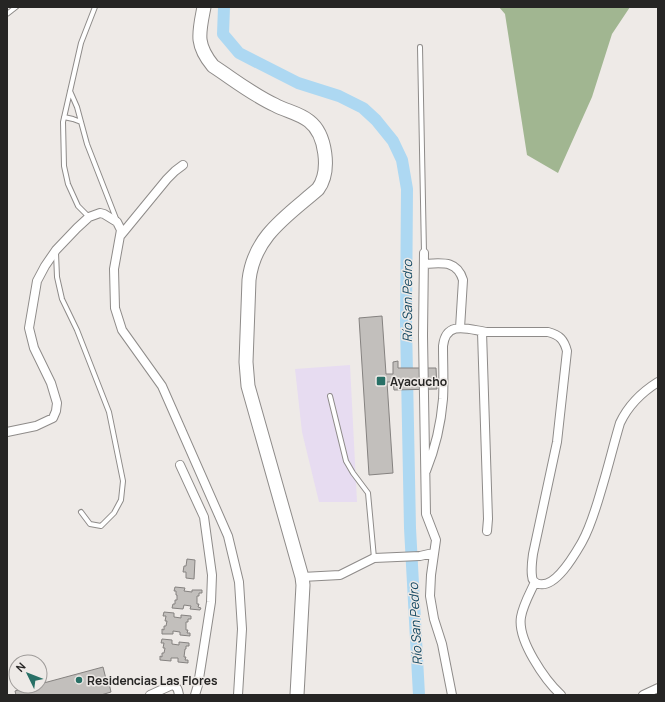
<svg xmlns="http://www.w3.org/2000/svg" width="665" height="702" font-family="Manrope,sans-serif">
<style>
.industrial{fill:#e7dcf1}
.forest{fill:#a1b691}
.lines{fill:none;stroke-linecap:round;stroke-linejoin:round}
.river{stroke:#add8f2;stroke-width:12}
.building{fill:#c2bfbc;stroke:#858280}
.lane-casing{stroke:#8e8b89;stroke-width:6}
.street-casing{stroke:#8e8b89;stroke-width:10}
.primary-casing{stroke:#8e8b89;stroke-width:15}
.lane{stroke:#fff;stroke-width:4}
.street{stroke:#fff;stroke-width:8}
.primary{stroke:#fff;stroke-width:13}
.poi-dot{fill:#287066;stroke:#eeeae7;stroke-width:1.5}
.labels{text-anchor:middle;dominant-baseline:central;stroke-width:3;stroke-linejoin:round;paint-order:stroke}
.poi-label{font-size:12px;font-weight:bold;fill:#262524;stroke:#eeeae7;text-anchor:start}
.water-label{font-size:13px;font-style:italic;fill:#144963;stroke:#eeeae7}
</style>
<rect width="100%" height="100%" fill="#eeeae7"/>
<!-- industrial -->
<path class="industrial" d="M350 365 357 502H319L302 432 295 369Z"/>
<!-- forest -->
<path class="forest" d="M499 7H630L612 34 592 97 558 173 527 155 505 14Z"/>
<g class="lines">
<!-- river -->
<path class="river" d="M224 7 223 34 239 53 298 83 339 96 363 108 376 120 393 141 402 160 407 189 406 323 410 528 419 695"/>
</g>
<!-- building -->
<path class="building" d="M382 316 386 374H393V362L398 361V368H436L437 389 394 390 393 382H387L393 473 369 475 359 318Z
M187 559 195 560 194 579 186 578V572H183L184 566H186Z
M175 587 185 588 184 591 192 592V590H202V593H199V596H197V604H199L198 607 201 608 200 610 190 609 191 606 184 605 183 609 172 608 173 604H175V600H177V595H176V591H174Z
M164 612 174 613V617L181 618V615L191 616V619H188V622H186V630H188L187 633H190V636L180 635V632L173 631V634H162V629L164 630V626H166L167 621H165L166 616H163Z
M162 639 172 640V644L179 645V642L189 643V646H186V649H185L184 657H186L185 660H188V663L178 662V658H171V661L160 660V656L162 657V653H164L165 648H163L164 643H161Z
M103 667 106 679H104L105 684 109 683 111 692 101 695H16L15 691 32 686H40V684Z"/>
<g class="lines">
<defs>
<path id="lane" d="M7 14 16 7
M420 47 424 253
M70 91 77 107 87 144 117 221
M64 117 73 119 81 122
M89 217 78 206 68 184 64 166 63 122 81 43 95 7
M56 253 57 277 62 299 77 330 109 412 123 481 121 500 114 513 101 526 90 524 81 512
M330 396 346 461 353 473 368 493 374 558"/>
<path id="street" d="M121 235 167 179 175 171 183 165
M424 253 423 336 426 514 436 540 431 575 430 596 434 619 442 644 452 695
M424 264C442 263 457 260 463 280L460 328
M482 332 488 519 487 531
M7 432 36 426 53 418 56 411 57 403 51 383 34 348 29 328 37 281 45 266 56 250 77 228 89 217 100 213 104 214 117 222 121 230 114 269 115 308 122 330 162 386 228 536 239 582 242 629 238 695
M180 465 204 517 212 575 211 602 198 685 195 695
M426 471C435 449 441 423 443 399 444 382 443 364 443 346 446 319 470 330 487 332H548C560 335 564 340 567 351L557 442 533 554C532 561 531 569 532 576 532 580 535 584 539 584 556 588 575 554 582 542 592 524 597 504 603 484 609 464 614 443 620 423 628 406 642 392 658 382
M302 577 340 575 374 558 420 556 433 553
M535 582C530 593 523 605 521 617 517 640 545 680 561 695
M150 695 172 685C178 687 178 690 179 695
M643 695 658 688"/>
<path id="primary" d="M204 7C199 33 195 44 213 66 233 79 253 95 275 105 286 111 299 113 309 121 326 134 331 171 318 189 287 216 254 236 249 280L246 362 248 386 302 577 303 585 297 695"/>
</defs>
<!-- lane casing -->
<use href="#lane" class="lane-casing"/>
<!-- street casing -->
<use href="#street" class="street-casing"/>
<!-- primary casing -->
<use href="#primary" class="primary-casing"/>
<!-- lane -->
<use href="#lane" class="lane"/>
<!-- street -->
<use href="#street" class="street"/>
<!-- primary -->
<use href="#primary" class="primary"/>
</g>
<!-- markers -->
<g class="poi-dot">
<rect x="376" y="376" width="10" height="10" rx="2"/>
<circle cx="79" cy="680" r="4"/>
</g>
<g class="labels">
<!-- poi labels -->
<g class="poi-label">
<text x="390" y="381">Ayacucho</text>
<text x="87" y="680">Residencias Las Flores</text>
</g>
<!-- water labels -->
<g class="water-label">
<text transform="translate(407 301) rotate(-90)">Río San Pedro</text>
<text transform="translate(415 624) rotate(-93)">Río San Pedro</text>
</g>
</g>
<!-- border -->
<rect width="665" height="702" fill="none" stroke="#262524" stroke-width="16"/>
<!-- north arrow -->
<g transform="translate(28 674) rotate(313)"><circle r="19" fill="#eeeae7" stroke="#9e9b99"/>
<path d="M0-3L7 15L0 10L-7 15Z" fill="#287066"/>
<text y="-6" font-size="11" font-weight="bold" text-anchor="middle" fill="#262524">N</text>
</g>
</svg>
